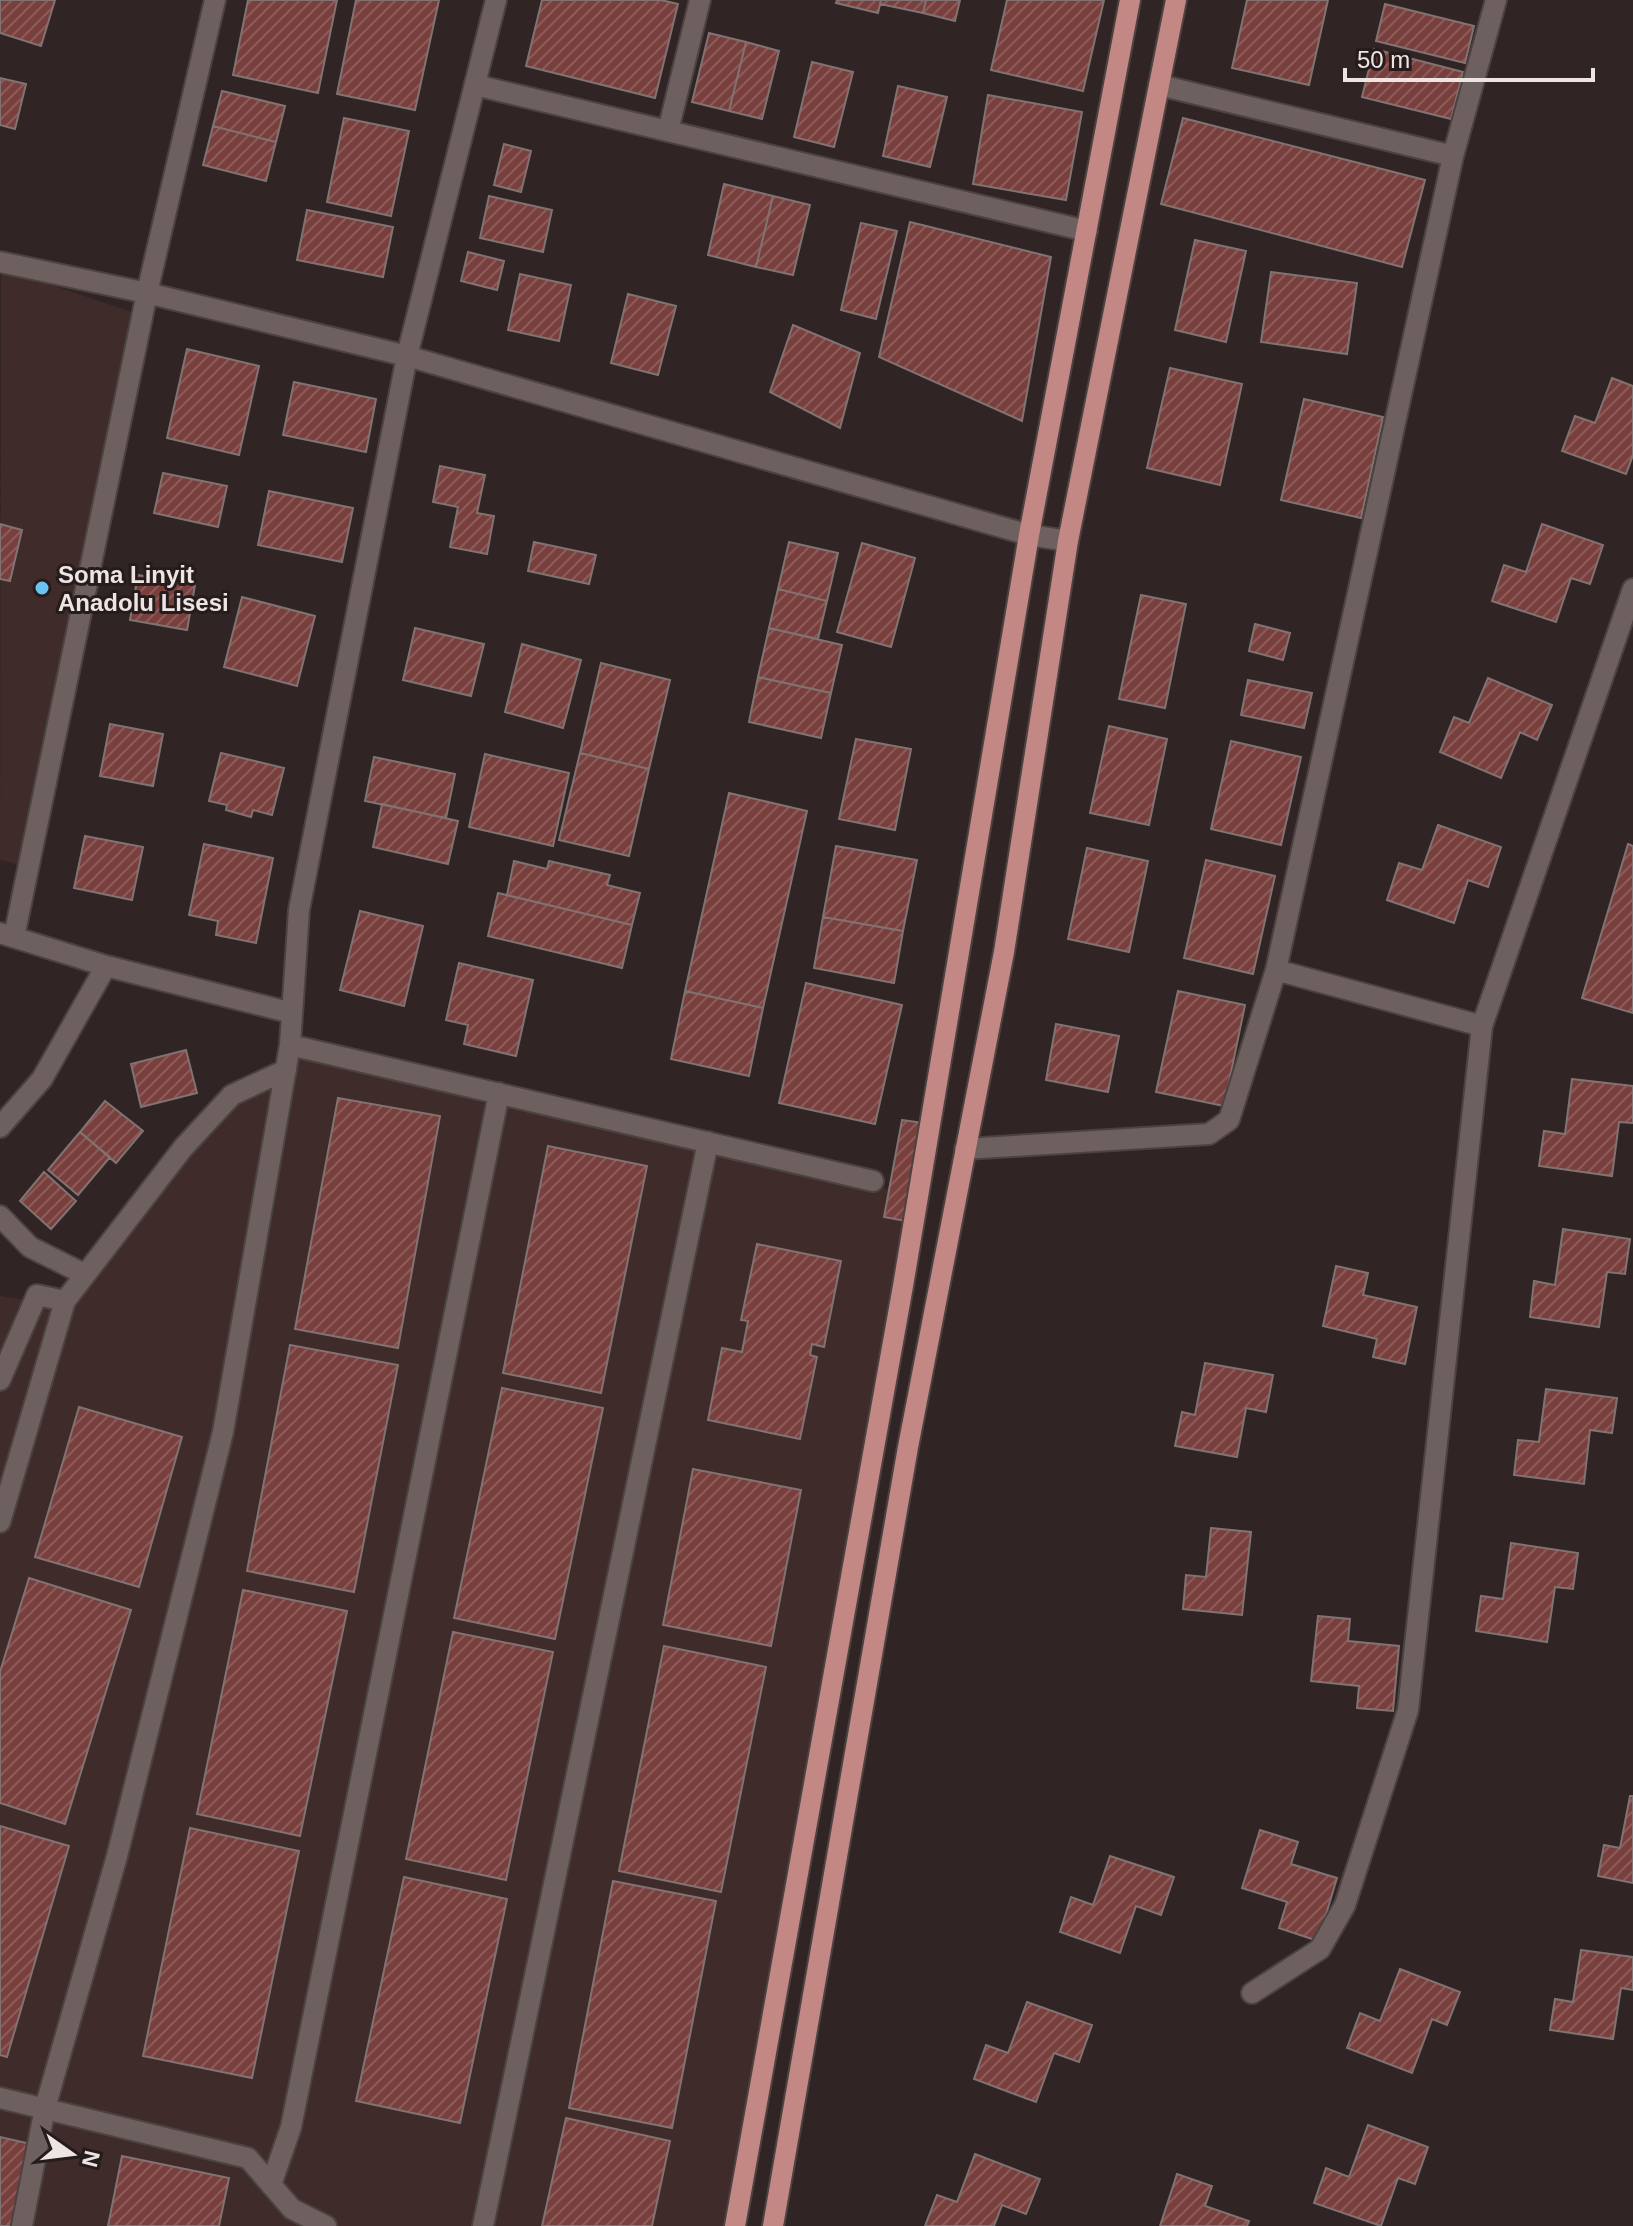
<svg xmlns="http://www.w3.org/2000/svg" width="1633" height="2226" font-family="Helvetica,sans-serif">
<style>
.built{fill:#3e2b2a}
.building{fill:url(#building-hatch);stroke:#817372;stroke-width:2}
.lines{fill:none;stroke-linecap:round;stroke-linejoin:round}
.minor-casing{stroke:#4b4241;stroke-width:24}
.major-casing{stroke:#4b4241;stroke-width:24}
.minor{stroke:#6d605f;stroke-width:20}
.major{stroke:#c38784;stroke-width:20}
.poi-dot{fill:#6cc3f2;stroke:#261c1b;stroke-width:3}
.labels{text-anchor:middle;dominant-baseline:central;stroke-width:6;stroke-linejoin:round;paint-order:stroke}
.poi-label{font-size:24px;font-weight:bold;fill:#ede5e4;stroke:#261c1b;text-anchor:start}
</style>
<defs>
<pattern id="building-hatch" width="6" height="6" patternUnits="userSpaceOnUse" patternTransform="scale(2)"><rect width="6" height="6" fill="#793f3d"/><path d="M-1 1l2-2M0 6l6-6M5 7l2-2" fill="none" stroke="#8c5b59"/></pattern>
</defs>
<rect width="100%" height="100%" fill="#302524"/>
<!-- built -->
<path class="built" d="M1 268 144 316 21 865 0 860Z
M293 1051 490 1105 912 1194 730 2226H0V1296L68 1306 185 1153Z"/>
<!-- building -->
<path class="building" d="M0 0H55L41 46 0 33Z
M248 0H337L318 93 233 75Z
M356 0H439L415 110 337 94Z
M542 0H661L678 4 655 98 526 66Z
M837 0H881L878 13 836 3Z
M881 0H926L923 13 880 4Z
M926 0H960L955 21 923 13Z
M1007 0H1104L1083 91 991 70Z
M1247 0H1328L1309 85 1232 68Z
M1385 4 1474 26 1465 63 1376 41Z
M709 33 746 42 729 111 692 102Z
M746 42 779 51 762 119 729 111Z
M1374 49 1463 72 1451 119 1362 97Z
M812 62 853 72 834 147 794 137Z
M0 78 26 84 15 129 0 125Z
M898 86 947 97 930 167 883 156Z
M222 91 285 106 276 142 213 126Z
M988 95 1082 112 1066 200 973 184Z
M344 118 409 131 391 216 327 202Z
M1183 118 1425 180 1402 267 1161 204Z
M213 126 276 142 266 181 203 165Z
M504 144 531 151 521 192 494 185Z
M724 184 773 196 756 267 708 255Z
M489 196 552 210 543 252 480 238Z
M773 196 810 205 793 275 756 267Z
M307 210 393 227 383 277 297 260Z
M910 222 1051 257 1022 421 879 357Z
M861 223 897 231 876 319 841 310Z
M1195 240 1246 251 1226 342 1175 330Z
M468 252 504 261 497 290 461 281Z
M1271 272 1357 283 1347 354 1261 342Z
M520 274 571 285 559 341 508 330Z
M628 294 676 306 658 375 611 363Z
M793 325 860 353 840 428 770 392Z
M187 349 259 366 239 455 167 438Z
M1170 368 1242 384 1220 485 1147 468Z
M1612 378 1633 386V455L1626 474 1562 451 1575 416 1595 423Z
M294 382 376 399 366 452 283 435Z
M1304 399 1383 417 1361 518 1281 500Z
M440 466 485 475 477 513 494 516 487 554 450 547 458 507 433 502Z
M163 473 227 486 218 527 154 513Z
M269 491 353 508 342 562 258 545Z
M0 524 22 530 10 581 0 579Z
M1542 524 1603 545 1590 584 1571 578 1556 622 1492 601 1504 565 1526 572Z
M534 542 596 555 589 584 528 571Z
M789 542 838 553 827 601 778 589Z
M862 543 915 558 891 647 837 632Z
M138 575 195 585 187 630 130 620Z
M778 589 827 601 818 639 769 628Z
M1141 595 1186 604 1165 708 1119 699Z
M242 597 315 616 297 686 224 667Z
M1255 624 1290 633 1283 660 1249 651Z
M415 628 484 644 471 696 403 680Z
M769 628 842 645 831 693 758 677Z
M522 644 581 660 563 728 505 712Z
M601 663 670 680 649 769 580 753Z
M758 677 831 693 821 738 749 722Z
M1488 678 1552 705 1537 740 1520 732 1501 778 1440 752 1454 717 1469 723Z
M1248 680 1312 693 1304 728 1241 715Z
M110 724 163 734 153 786 100 776Z
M1109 726 1167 739 1149 825 1090 813Z
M856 739 911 749 895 830 839 819Z
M1231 741 1301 757 1281 845 1211 829Z
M221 753 284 768 272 815 253 810 251 817 226 810 227 805 209 801Z
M580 753 649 769 629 856 559 840Z
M485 754 569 773 553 846 469 827Z
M374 757 455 774 446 818 365 801Z
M729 793 807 811 763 1008 685 991Z
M382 804 458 821 448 864 373 847Z
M1438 825 1501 847 1488 887 1468 880 1454 923 1387 900 1399 863 1422 870Z
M85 836 143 847 132 900 74 888Z
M204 844 273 858 256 943 216 935 218 921 189 915Z
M1628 844 1633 846V1013L1582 998Z
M836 846 917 860 903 931 823 917Z
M1087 848 1148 861 1129 952 1068 939Z
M1206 860 1275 876 1253 974 1184 958Z
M514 861 547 869 549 861 610 875 607 885 640 893 632 925 507 895Z
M498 893 632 925 622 968 488 936Z
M360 911 423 926 404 1006 340 990Z
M823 917 903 931 894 983 814 968Z
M459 963 533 980 516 1056 464 1044 468 1025 446 1020Z
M806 983 902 1005 875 1124 779 1103Z
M685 991 763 1008 749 1076 671 1059Z
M1178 991 1245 1005 1224 1106 1156 1092Z
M1056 1024 1119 1036 1108 1092 1046 1080Z
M186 1050 197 1093 141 1107 131 1064Z
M1572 1079 1633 1086V1123L1619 1122 1612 1176 1539 1166 1544 1131 1565 1134Z
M338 1098 440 1116 398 1348 295 1329Z
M105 1101 143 1131 116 1163 80 1132Z
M902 1120 924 1123 906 1221 884 1217Z
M80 1132 110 1157 78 1195 48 1170Z
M548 1146 647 1166 601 1393 503 1373Z
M44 1172 76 1201 51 1229 20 1201Z
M1563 1229 1630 1239 1625 1274 1607 1272 1599 1327 1530 1317 1534 1281 1555 1285Z
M757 1244 841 1261 824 1347 812 1344 810 1355 817 1357 800 1439 708 1420 722 1348 742 1352 748 1321 741 1320Z
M1336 1266 1368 1273 1363 1295 1417 1307 1405 1364 1373 1357 1377 1339 1323 1326Z
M290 1345 398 1365 354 1592 247 1571Z
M1205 1363 1273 1375 1266 1412 1246 1408 1237 1457 1175 1446 1182 1412 1195 1415Z
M502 1388 603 1408 555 1639 454 1618Z
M1546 1389 1617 1398 1612 1433 1590 1430 1584 1484 1514 1475 1518 1440 1539 1442Z
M79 1407 182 1437 139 1587 35 1557Z
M693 1469 801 1490 771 1646 663 1625Z
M1211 1528 1251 1532 1242 1615 1183 1609 1186 1575 1206 1577Z
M1511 1543 1578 1553 1573 1589 1555 1587 1547 1642 1476 1631 1481 1596 1503 1599Z
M29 1578 131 1610 65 1824 0 1803V1672Z
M243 1590 347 1611 300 1836 197 1814Z
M1318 1616 1350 1619 1348 1641 1399 1646 1393 1711 1357 1708 1359 1686 1311 1681Z
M453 1632 553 1652 506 1880 406 1859Z
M664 1646 766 1667 721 1892 619 1871Z
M1630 1796H1633V1883L1598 1876 1604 1845 1620 1848Z
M0 1826 69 1846 7 2057 0 2055Z
M190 1828 299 1851 252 2078 143 2056Z
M1260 1830 1298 1842 1291 1864 1337 1878 1318 1941 1279 1928 1287 1902 1242 1888Z
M1110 1856 1174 1877 1161 1915 1136 1906 1120 1953 1060 1932 1071 1897 1093 1905Z
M404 1877 507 1899 460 2123 356 2101Z
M613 1881 716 1901 672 2128 569 2108Z
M1581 1950 1633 1957V1990L1621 1988 1613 2039 1550 2030 1555 1999 1573 2002Z
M1400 1969 1460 1992 1447 2025 1432 2019 1412 2073 1347 2048 1360 2013 1380 2021Z
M1027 2002 1092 2025 1079 2062 1054 2053 1036 2102 974 2079 986 2045 1008 2053Z
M566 2118 670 2141 652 2226H542Z
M1368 2125 1428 2147 1415 2184 1398 2178 1381 2226 1314 2203 1326 2168 1349 2177Z
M0 2137 31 2144 12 2226H0Z
M975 2154 1040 2179 1026 2214 1002 2205 994 2226H925L937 2195 957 2202Z
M122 2156 229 2178 219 2226H108Z
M1177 2174 1212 2186 1205 2206 1249 2221 1247 2226H1160Z"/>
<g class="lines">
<defs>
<path id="minor" d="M475 85 1087 231
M1159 85 1453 156
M668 131 700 0
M0 262 147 293 407 356 1029 535 1068 541
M0 933 106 966 292 1013
M14 937 147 293 215 0
M1276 970 1482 1026
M290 1045 873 1181
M0 1127 42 1079 106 966
M965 1149 1209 1134 1229 1120 1276 970 1453 156 1496 0
M0 1216 30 1247 84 1274
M0 1380 37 1295 65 1301
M0 1522 65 1301 183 1148 232 1095 286 1070
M1252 1993 1320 1949 1345 1905 1408 1710 1482 1026 1633 589
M0 2098 248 2158 292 2209 326 2226
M271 2185 291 2127 499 1093
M22 2226 45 2108 117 1856 223 1432 290 1045 299 910 407 356 496 0
M483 2226 708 1142"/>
<path id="major" d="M735 2226 903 1286 1029 535 1130 0
M773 2226 908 1447 1004 952 1068 541 1176 0"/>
</defs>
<!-- minor casing -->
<use href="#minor" class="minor-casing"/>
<!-- major casing -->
<use href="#major" class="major-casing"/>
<!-- minor -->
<use href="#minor" class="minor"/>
<!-- major -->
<use href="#major" class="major"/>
</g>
<!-- markers -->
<circle class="poi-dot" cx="42" cy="588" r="8"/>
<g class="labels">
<!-- poi labels -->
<g class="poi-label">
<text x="58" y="574">Soma Linyit<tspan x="58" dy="28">Anadolu Lisesi</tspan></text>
</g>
</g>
<!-- north arrow -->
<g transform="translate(72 2154) rotate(104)" stroke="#261c1b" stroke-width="6" paint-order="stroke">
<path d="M0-6L14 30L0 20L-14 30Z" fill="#ede5e4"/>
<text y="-12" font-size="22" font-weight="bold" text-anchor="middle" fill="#ede5e4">N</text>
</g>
<!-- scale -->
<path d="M1345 68v12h248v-12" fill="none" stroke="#ede5e4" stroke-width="4"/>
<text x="1357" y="68" font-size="24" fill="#ede5e4" stroke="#261c1b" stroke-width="6" paint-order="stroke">50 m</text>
</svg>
